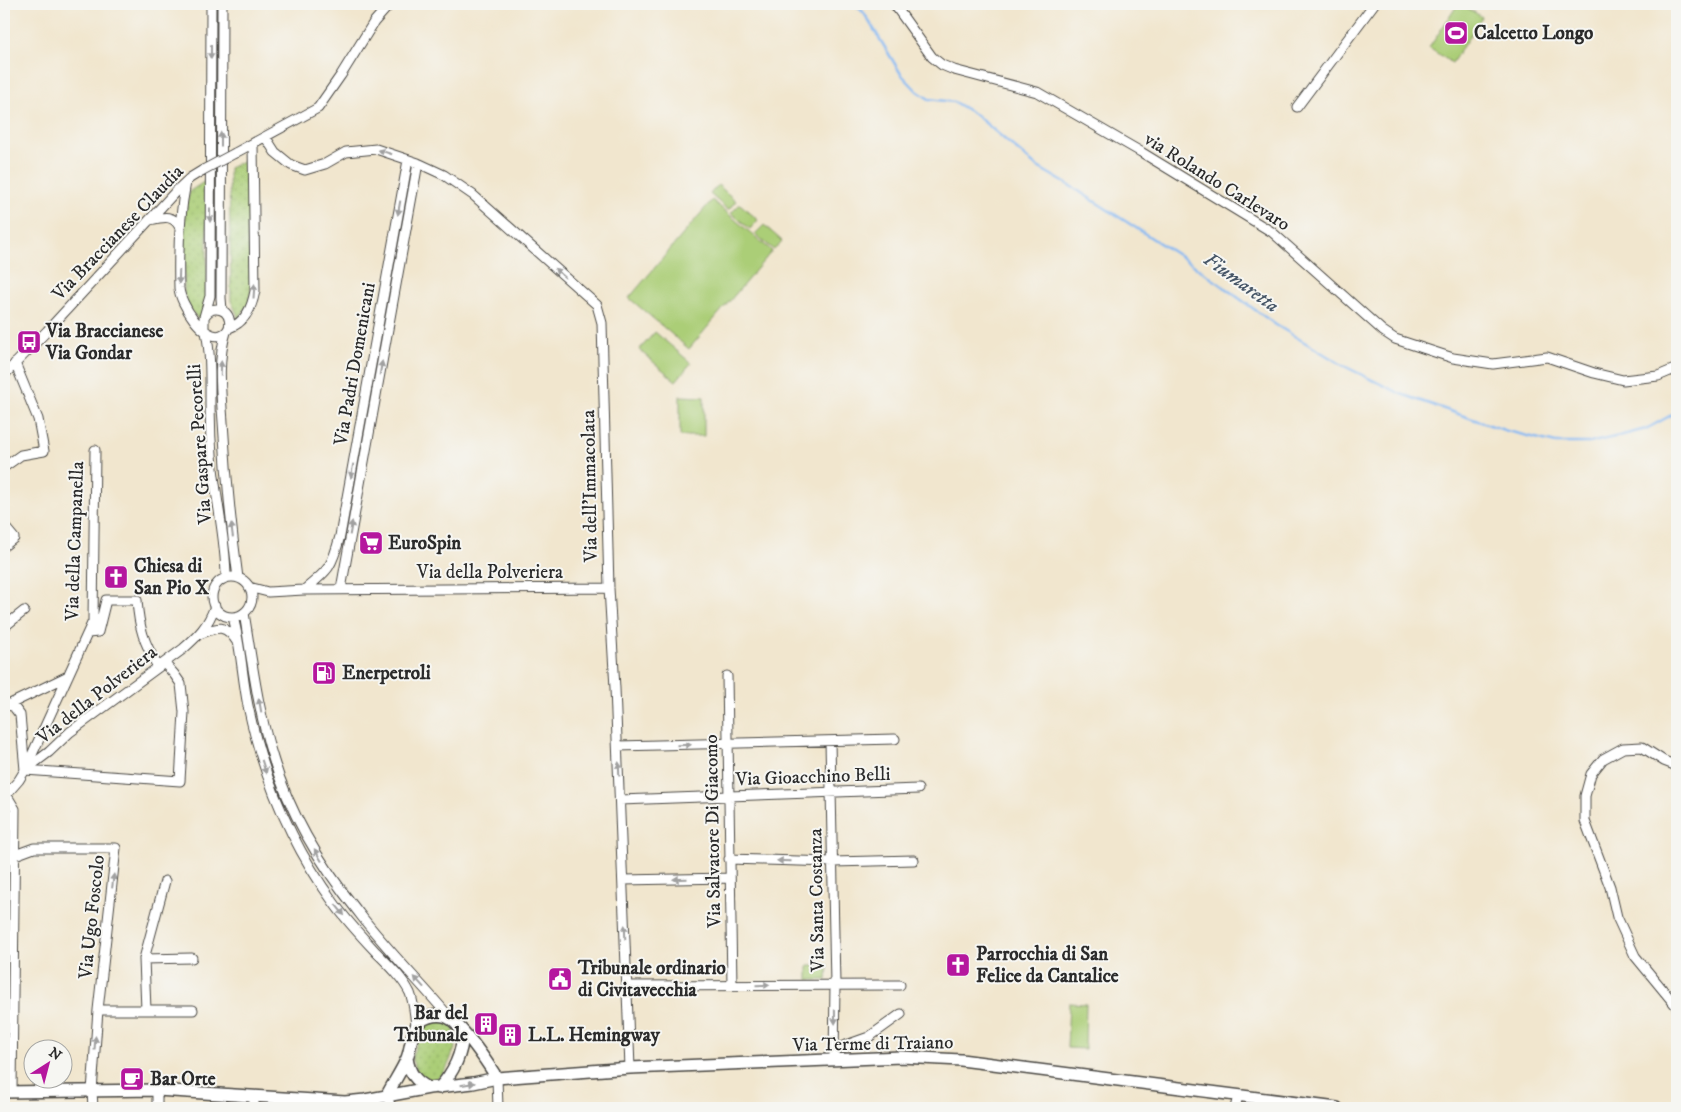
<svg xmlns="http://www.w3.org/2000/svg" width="1681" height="1112" font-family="'IM FELL DW Pica',serif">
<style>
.grass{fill:url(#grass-dots);stroke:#6b7c51}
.park{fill:url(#park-tufts);stroke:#6b7c51}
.pitch{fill:#abce77;stroke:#6b7c51}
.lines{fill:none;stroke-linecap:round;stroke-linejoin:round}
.stream{stroke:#86b9f3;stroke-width:2.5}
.minor-casing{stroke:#494743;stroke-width:11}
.major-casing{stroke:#494743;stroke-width:14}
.minor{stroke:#fff;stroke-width:9}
.major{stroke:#fff;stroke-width:11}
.minor-bridge-casing{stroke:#494743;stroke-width:11;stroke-linecap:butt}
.minor-bridge{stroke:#fff;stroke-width:9}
.oneway{fill:#a0a0a0}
.labels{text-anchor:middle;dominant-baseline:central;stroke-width:4;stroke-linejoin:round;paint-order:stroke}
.poi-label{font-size:19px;font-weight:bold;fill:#2b2b2b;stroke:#f6f6f2;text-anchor:start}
.street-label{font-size:19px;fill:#2b2b2b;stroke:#f6f6f2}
.water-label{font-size:20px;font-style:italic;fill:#465667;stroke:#f6f6f2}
</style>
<defs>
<pattern id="grass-dots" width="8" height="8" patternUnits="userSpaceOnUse" patternTransform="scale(1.25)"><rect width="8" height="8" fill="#abce77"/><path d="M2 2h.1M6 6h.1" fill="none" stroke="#93b167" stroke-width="1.8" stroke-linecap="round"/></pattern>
<pattern id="park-tufts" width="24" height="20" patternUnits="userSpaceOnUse" patternTransform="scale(1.25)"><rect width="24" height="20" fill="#abce77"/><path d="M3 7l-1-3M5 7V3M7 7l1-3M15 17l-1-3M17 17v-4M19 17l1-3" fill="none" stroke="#93b167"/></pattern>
</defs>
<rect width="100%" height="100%" fill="#f6f6f2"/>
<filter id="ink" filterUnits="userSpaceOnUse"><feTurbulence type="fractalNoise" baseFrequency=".02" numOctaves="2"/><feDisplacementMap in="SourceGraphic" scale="10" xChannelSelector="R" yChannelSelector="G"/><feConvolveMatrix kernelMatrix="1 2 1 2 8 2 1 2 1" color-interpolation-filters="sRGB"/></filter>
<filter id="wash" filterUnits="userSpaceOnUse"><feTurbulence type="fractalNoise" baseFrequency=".0096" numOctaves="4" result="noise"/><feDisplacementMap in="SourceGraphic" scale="20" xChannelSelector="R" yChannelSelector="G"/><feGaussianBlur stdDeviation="1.12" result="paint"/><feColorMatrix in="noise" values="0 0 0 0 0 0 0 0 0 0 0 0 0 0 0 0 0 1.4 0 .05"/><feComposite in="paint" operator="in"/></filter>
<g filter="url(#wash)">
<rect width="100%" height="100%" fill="#f1e6ce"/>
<!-- grass -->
<path class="grass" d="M243 161H246L249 163 251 288 249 303 238 320 237 314 231 301 229 168Z
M207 180V296L200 322 189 307 184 294 185 211 190 191Z
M435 1020 447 1021C451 1026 456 1030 457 1037 458 1043 455 1049 452 1055 446 1072 439 1086 419 1076L412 1060 413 1053 423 1027 428 1023Z"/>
<!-- park -->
<path class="park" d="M808 965H828L827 980H808Z"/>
<!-- pitch -->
<path class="pitch" d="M1458 4H1461L1482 17 1452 63 1429 48Z
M718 185 736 201 728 210 710 194Z
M712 200 772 251 689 349 629 298Z
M740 204 758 220 750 229 731 213Z
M764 225 782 241 774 250 755 234Z
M655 332 691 363 676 381 639 350Z
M680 396 704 397V436H680Z
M1069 1003 1086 1004 1085 1049 1067 1048Z"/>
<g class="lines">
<!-- stream -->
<path class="stream" d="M855 4 864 13 901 74 917 91 929 99 954 102 976 115 1036 166 1077 190 1189 262 1276 325 1344 366 1401 394 1507 431 1556 443H1589L1619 436 1646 429 1677 412"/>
</g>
</g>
<g filter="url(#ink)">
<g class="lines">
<defs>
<path id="minor" d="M222 4 221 298 222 310
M894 4 932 57 942 65 954 70 1037 92 1141 152 1272 232 1383 331 1395 339 1453 358 1493 364 1547 357 1594 373 1623 380 1658 376 1677 368
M1297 107 1374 4
M266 138 275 152 291 165 305 170 325 164 346 152 376 149 418 163 444 175 473 195 597 305 602 323 609 588 615 688 630 1068
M235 153 318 108 341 75 374 22 390 4
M186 182C179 217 178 253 179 288 180 304 204 341 221 335 235 330 231 309 216 309 210 309 207 312 204 317V329
M150 220C163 217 174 214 180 228
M204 317 210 296 211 4
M229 328C246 322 252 307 255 291L253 144
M206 332C211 356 210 379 210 404 210 425 211 447 213 468 217 505 226 541 226 578
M226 332C217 361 221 392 223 422 226 475 231 526 238 578
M4 375 47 331 177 190 190 178 203 170
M4 467 21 455 44 451 38 419 15 363
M4 526 14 538 4 546
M212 597a20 20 0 1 1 40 0a20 20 0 1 1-40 0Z
M249 587 268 592 304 590 609 588
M341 589 418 163
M304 590C329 570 332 567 340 536L408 160
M244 613C252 661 258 711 273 758 290 814 322 867 359 913 387 950 421 983 451 1019
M233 617C241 646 242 676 248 706 263 777 291 844 334 903 346 920 361 936 376 952 388 964 402 977 410 993 414 1003 415 1015 416 1026
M4 627 24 611
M88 633 98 632 106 600H137C139 629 144 642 158 667
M200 634C218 626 226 624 237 642
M727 676 732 985
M4 705 13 706 20 715 25 770
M8 705 68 676
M830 741 835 984 834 1060
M618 746 895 739
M1677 766 1664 761 1642 747 1623 748 1603 759 1591 774 1585 796V821L1610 887 1617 917 1635 956 1677 1007
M25 770 93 621 95 450
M25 770 180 781 184 712 181 684 174 674 164 663
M4 795 9 799 15 809 12 1092
M5 796 19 780 25 770 49 752 70 732 183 649C199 635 208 626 215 606
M620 800 918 789
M15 855 34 848H116L98 1010 92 1091 93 1108
M729 859 833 862 914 860
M623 880 729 878
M144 959 192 958
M627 986 900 985
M98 1010H193
M146 1010 144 959 165 881
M835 1049 869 1037 901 1014
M497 1078 498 1108
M157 1090V1108
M387 1095 391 1108
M254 1097V1108
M1235 1108 1238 1096"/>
<path id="major" d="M407 1058C409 1073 416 1082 429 1088
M439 1088C454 1072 462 1055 463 1033
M4 1092 157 1090 345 1102 365 1100 429 1088 473 1083 497 1078 630 1068 901 1057 961 1060 1337 1108
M387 1095C393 1083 402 1070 407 1058 411 1048 411 1033 417 1025 425 1015 442 1012 452 1020 469 1035 485 1059 497 1078"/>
</defs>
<!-- minor casing -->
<use href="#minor" class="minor-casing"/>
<!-- major casing -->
<use href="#major" class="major-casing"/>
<!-- minor -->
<use href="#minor" class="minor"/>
<!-- major -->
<use href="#major" class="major"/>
<defs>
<path id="minor-bridge" d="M203 170 235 153"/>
</defs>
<!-- minor-bridge casing -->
<use href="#minor-bridge" class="minor-bridge-casing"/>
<!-- minor-bridge -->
<use href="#minor-bridge" class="minor-bridge"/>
</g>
<!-- one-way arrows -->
<defs><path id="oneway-solid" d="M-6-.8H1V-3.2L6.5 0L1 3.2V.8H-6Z" transform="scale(1.25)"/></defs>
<g class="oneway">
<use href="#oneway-solid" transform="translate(211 52) rotate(90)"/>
<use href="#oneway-solid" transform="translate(221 139) rotate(-90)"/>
<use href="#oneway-solid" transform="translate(385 152) rotate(-162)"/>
<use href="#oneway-solid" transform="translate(399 208) rotate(100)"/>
<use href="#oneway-solid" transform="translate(210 215) rotate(90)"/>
<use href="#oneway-solid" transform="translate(560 273) rotate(-139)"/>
<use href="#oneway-solid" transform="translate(179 277) rotate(92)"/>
<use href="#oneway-solid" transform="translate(254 291) rotate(-86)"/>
<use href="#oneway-solid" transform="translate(221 368) rotate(-88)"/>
<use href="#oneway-solid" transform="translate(381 368) rotate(-80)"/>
<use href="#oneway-solid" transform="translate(352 471) rotate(100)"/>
<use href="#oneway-solid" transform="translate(351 528) rotate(-80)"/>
<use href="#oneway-solid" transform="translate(232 530) rotate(-97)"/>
<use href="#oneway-solid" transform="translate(260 705) rotate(-100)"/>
<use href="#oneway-solid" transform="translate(684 745) rotate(-1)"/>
<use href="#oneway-solid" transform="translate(264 767) rotate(72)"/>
<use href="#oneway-solid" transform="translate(619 769) rotate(-92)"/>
<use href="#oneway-solid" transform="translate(318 855) rotate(-121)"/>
<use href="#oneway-solid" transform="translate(784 861) rotate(-178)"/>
<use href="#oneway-solid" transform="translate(680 879) rotate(179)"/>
<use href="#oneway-solid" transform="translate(113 881) rotate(-83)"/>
<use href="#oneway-solid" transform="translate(340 910) rotate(51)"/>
<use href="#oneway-solid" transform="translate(625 932) rotate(-92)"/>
<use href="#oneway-solid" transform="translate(419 982) rotate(-132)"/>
<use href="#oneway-solid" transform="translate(763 985) rotate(-1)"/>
<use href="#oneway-solid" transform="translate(835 1017) rotate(89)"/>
<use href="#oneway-solid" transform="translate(95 1043) rotate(-86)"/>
<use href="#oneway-solid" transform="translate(468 1084) rotate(-9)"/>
</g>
</g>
<!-- icons -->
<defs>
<symbol id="stadium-square" viewBox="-11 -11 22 22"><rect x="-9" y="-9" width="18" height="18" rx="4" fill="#b5179e" stroke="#f6f6f2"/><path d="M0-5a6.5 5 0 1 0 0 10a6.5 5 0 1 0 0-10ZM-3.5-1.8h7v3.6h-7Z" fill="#fff"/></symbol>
<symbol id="bus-square" viewBox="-11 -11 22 22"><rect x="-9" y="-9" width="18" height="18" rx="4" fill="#b5179e" stroke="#f6f6f2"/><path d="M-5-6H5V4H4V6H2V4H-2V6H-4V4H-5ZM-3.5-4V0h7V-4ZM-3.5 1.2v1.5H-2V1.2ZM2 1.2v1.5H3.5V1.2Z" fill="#fff"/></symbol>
<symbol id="supermarket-square" viewBox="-11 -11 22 22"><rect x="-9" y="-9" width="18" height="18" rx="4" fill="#b5179e" stroke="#f6f6f2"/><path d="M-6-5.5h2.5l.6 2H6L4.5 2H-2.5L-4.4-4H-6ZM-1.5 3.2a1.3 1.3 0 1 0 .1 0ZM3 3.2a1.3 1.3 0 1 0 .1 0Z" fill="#fff"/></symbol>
<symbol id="church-square" viewBox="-11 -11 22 22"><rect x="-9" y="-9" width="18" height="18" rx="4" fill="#b5179e" stroke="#f6f6f2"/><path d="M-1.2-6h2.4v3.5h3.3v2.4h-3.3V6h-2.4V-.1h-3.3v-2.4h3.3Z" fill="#fff"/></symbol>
<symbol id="fuel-square" viewBox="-11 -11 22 22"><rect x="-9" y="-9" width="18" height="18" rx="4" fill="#b5179e" stroke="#f6f6f2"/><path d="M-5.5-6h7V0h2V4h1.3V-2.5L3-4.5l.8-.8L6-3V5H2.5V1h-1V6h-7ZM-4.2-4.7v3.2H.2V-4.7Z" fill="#fff"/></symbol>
<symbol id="civic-square" viewBox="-11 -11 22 22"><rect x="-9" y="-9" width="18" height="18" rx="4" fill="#b5179e" stroke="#f6f6f2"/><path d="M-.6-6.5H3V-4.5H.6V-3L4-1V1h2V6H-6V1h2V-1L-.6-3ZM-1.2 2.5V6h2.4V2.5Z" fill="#fff"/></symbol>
<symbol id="building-square" viewBox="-11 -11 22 22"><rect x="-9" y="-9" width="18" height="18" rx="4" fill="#b5179e" stroke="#f6f6f2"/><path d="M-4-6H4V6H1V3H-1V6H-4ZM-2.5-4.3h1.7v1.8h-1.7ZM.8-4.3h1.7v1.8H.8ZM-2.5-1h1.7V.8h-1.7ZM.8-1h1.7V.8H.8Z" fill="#fff"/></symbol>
<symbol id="cafe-square" viewBox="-11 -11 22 22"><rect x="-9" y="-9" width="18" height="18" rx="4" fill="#b5179e" stroke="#f6f6f2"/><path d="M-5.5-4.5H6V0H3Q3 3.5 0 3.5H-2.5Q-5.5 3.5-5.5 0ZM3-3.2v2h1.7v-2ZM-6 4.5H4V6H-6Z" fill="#fff"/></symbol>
</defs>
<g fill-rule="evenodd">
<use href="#stadium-square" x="1442" y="19" width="28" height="28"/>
<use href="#bus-square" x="15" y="328" width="28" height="28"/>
<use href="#supermarket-square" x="357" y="529" width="28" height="28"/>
<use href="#church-square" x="102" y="563" width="28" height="28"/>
<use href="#fuel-square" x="310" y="659" width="28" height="28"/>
<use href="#church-square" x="944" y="951" width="28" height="28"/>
<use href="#civic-square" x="546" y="965" width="28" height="28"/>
<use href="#building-square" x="472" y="1010" width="28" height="28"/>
<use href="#building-square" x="496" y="1021" width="28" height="28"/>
<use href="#cafe-square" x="118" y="1065" width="28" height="28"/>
</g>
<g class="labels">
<!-- poi labels -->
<g class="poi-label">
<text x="1474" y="33">Calcetto Longo</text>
<text x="46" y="331">Via Braccianese<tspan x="46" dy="22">Via Gondar</tspan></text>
<text x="388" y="543">EuroSpin</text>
<text x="134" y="566">Chiesa di<tspan x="134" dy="22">San Pio X</tspan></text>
<text x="342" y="673">Enerpetroli</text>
<text x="976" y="954">Parrocchia di San<tspan x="976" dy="22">Felice da Cantalice</tspan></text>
<text x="578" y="968">Tribunale ordinario<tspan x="578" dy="22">di Civitavecchia</tspan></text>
<text x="468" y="1013" text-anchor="end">Bar del<tspan x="468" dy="22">Tribunale</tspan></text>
<text x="528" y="1035">L.L. Hemingway</text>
<text x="150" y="1079">Bar Orte</text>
</g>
<!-- street labels -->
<g class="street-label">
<text transform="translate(1217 182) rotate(32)">via Rolando Carlevaro</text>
<text transform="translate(118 233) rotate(-46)">Via Braccianese Claudia</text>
<text transform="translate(355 364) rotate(-80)">Via Padri Domenicani</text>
<text transform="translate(200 444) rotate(-94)">Via Gaspare Pecorelli</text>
<text transform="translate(590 486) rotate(-91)">Via dell'Immacolata</text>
<text transform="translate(75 541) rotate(-88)">Via della Campanella</text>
<text x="490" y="572">Via della Polveriera</text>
<text transform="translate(97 695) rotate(-38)">Via della Polveriera</text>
<text transform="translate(813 777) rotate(-2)">Via Gioacchino Belli</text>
<text transform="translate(713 831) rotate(-91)">Via Salvatore Di Giacomo</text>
<text transform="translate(817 900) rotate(-91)">Via Santa Costanza</text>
<text transform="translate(92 917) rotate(-84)">Via Ugo Foscolo</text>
<text transform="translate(873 1044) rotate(-1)">Via Terme di Traiano</text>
</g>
<!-- water labels -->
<g class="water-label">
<text transform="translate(1241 283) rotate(36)">Fiumaretta</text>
</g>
</g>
<!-- margin -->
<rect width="1681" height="1112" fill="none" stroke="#f6f6f2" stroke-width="20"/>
<!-- north arrow -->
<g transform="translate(48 1064) rotate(36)"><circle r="24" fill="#f6f6f2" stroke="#a5a5a2"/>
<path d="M0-4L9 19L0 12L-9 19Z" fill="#b5179e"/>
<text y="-8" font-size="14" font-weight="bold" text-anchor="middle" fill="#2b2b2b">N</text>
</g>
</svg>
